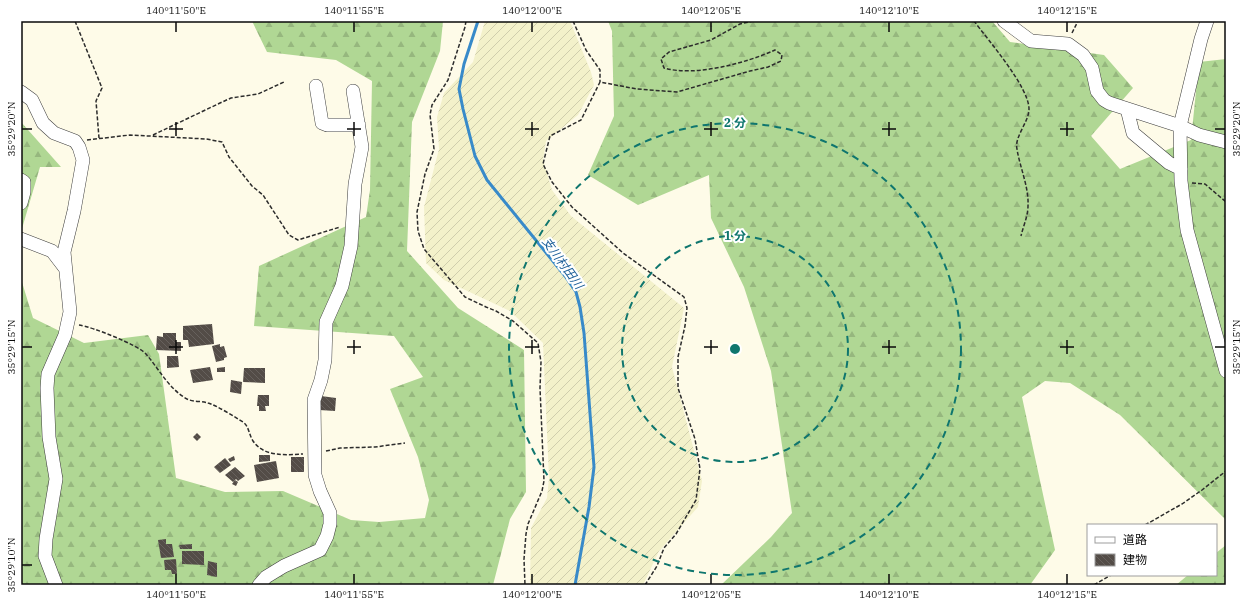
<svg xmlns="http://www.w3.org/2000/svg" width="1247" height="606" font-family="'IBM Plex Serif','Noto Sans JP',serif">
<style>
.farmland{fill:url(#farmland-furrows)}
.forest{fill:url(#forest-firs)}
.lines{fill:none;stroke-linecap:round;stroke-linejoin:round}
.stream{stroke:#388ac9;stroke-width:3}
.building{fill:url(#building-back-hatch)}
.minor-casing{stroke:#3d3d3d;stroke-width:14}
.path{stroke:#2c2c2c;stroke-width:1.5;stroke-dasharray:4 2;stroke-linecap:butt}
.minor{stroke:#fff;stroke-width:13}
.ticks{fill:none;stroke:#0a0a0a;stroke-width:1.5}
.ring{fill:none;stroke:#0f766e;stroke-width:2;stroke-dasharray:7 5}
.labels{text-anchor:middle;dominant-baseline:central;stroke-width:4;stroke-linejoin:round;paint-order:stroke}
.water-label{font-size:12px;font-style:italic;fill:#195c97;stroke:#fff}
.centre{fill:#0f766e;stroke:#fff;stroke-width:2}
.ring-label{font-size:12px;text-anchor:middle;font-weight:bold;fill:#0f766e;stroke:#fff;stroke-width:4;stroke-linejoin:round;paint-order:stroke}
.neatline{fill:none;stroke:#0a0a0a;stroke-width:1.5}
.ticks-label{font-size:10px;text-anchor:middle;fill:#0a0a0a}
</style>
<defs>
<pattern id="farmland-furrows" width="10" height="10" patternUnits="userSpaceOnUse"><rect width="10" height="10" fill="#f3f1ca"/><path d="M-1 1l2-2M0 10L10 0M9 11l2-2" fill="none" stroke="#cfcdac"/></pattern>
<pattern id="forest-firs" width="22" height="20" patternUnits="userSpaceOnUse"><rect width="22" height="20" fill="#b0d794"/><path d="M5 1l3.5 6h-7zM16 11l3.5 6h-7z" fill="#96b77e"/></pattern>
<pattern id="building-back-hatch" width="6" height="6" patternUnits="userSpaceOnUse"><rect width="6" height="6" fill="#534c47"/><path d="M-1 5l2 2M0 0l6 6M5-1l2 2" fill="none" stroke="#67615d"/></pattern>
</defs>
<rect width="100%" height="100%" fill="#fefbe8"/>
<!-- farmland -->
<path class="farmland" d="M485 21H570L591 72 594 85 578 115 546 141 543 160 552 190 571 216 684 308 672 367 702 481 698 507 659 551 643 585H530L531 528 547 498 549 478 543 343 510 311 444 280 426 263 424 207 439 149 437 117 444 93 473 62Z"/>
<!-- forest -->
<path class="forest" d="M252 21H443L440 51 412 122 407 251 458 308 524 350 526 492 510 519 493 585H21V279L33 318 84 343 148 335 159 354 176 478 225 492 283 491 351 520 379 522 425 518 429 500 418 457 390 389 423 377 394 336 254 326 259 266 366 217 370 190 372 81 336 60 267 52Z
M608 21H992L1010 42 1104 55 1133 88 1091 136 1120 169 1191 140 1199 62 1226 59V520L1120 415 1070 383 1045 381 1022 397 1055 550 1030 585H721L771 537 792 513 771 371 744 287 711 218 709 175 638 205 588 175 614 116 612 31Z
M21 122 61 167H40L21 232Z
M1226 545V585H1176L1188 575H1216V553Z"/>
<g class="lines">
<!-- stream -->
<path class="stream" d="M478 21 464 64 459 89 463 109 475 156 487 180 565 276 576 292 580 307 584 333 594 467 589 507 575 585"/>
</g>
<!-- building -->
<path class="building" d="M212 324 214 344 189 347 188 340H183V326Z
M163 333H176V342H181V351L156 350 157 336 163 337Z
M220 344V347L224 346 227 357 224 358V360L216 362 212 346Z
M167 356H178L179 367 167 368Z
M210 367 213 380 193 383 190 370Z
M225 367V372H217V368Z
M244 368H265V383L243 382Z
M231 380 242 382 241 394 230 392Z
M258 395H269V406H265L266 411H259V406H257Z
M321 396 336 398 335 411 319 410Z
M197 433 201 437 197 441 193 437Z
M259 455H270V461L259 462Z
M234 456 235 460 230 462 228 459Z
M291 457H304V472H291Z
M225 458 231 465 220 473 214 467Z
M276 461 279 478 257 482 254 465Z
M235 467 245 476 238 481 236 479 233 482 225 475Z
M235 480 238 482 236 486 232 484Z
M166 539V544H172L174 557 161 558 158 540Z
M192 544V549H180L179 545Z
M182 551H204V565L182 564Z
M176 559 177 574H172L171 570H165L164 560Z
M208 561 217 563V577L207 575Z"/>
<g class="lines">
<defs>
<path id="minor" d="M1004 21 1031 41 1068 44 1083 55 1092 68 1097 91 1104 100 1109 103 1180 126 1199 135 1226 142
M1207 21 1201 39 1180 126 1181 181 1187 230 1226 371
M316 86 322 123 327 125H359
M21 92 32 100 43 123 54 133 75 141 79 147 83 160 74 211 64 252 70 312 65 335 48 374 47 388 49 437 56 479 46 539 45 556 56 585
M1127 109 1133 133 1169 163 1181 169
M21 180 24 182V192L21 203
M21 239 52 251 65 268
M259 585 266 577 284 566 320 550 327 536 330 524V513L320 491 315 475 314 400 321 380 325 360 326 322 342 286 351 246 355 184 362 147 353 91"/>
</defs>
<!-- minor casing -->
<use href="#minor" class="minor-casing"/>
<!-- path -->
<path class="path" d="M75 21 102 88 96 101 99 138
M466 21 465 27 448 80 432 105 430 115 434 149 425 174 417 212 418 231 424 249 465 297 486 307 496 311 513 321 538 343 541 362 540 388 544 481 542 491 528 524 526 534 524 559 525 585
M573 21 586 50 600 70V82
M974 21C988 40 1029 87 1029 109 1029 122 1014 137 1017 149 1020 168 1029 187 1028 206 1028 216 1023 227 1021 236
M1072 33 1078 21
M153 135 220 103 231 98 258 94 284 82
M87 140 130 135 206 139 222 142 229 157 252 186 263 195 289 235 298 240 340 227
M1192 183 1205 184 1226 202
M79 325C93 327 138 345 146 354 159 369 169 389 187 399 193 402 202 401 208 403 216 405 235 417 243 422 249 426 249 435 253 441 264 457 285 455 303 454
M326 451 340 448 375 447 405 443
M1145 525 1182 504 1202 490 1226 471
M645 585 657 566 664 548 676 534 696 500 700 469 695 439 678 388V357L685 326 687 308 684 297 623 253 572 207 552 182 543 164 550 136 581 120 600 82 637 89 677 92 750 71 768 67 781 61 782 55 775 50C746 63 695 77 664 68L661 59 669 52 711 40 740 24 753 21
M1094 585 1111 575"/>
<!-- minor -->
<use href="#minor" class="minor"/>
</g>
<!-- ticks -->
<path class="ticks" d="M176 22V32M354 22V32M532 22V32M711 22V32M889 22V32M1067 22V32M176 122V136M354 122V136M532 122V136M711 122V136M889 122V136M1067 122V136M22 129H32M169 129H183M347 129H361M525 129H539M704 129H718M882 129H896M1060 129H1074M1215 129H1225M176 340V354M354 340V354M532 340V354M711 340V354M889 340V354M1067 340V354M22 347H32M169 347H183M347 347H361M525 347H539M704 347H718M882 347H896M1060 347H1074M1215 347H1225M22 565H32M176 574V584M354 574V584M532 574V584M711 574V584M889 574V584M1067 574V584"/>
<!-- distance rings -->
<g class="ring">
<circle cx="735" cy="349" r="113"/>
<circle cx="735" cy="349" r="226"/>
</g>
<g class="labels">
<!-- water labels -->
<g class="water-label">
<text transform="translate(563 263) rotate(54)">支川村田川</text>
</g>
</g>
<circle cx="735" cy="349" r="6" class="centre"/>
<g class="ring-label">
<text x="735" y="127">2 分</text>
<text x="735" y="240">1 分</text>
</g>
<!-- border -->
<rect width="1247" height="606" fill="none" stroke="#ffffff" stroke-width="44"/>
<!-- legend -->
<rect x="1087" y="524" width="130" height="52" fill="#ffffff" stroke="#9d9d9d"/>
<rect x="1095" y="537" width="20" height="6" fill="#ffffff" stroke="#9d9d9d"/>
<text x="1123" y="544" font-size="12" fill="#0a0a0a">道路</text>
<rect x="1095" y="554" width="20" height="12" fill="url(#building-back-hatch)" stroke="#9d9d9d"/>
<text x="1123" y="564" font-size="12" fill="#0a0a0a">建物</text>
<rect x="22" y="22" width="1203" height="562" class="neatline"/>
<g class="ticks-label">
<text x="176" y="14">140°11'50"E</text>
<text x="354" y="14">140°11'55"E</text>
<text x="532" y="14">140°12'00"E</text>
<text x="711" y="14">140°12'05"E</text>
<text x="889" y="14">140°12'10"E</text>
<text x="1067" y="14">140°12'15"E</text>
<text transform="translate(11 129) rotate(-90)" y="4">35°29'20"N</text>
<text transform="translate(1236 129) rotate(-90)" y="4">35°29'20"N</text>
<text transform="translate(11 347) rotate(-90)" y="4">35°29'15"N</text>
<text transform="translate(1236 347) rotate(-90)" y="4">35°29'15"N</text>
<text transform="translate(11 565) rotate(-90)" y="4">35°29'10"N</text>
<text x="176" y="598">140°11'50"E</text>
<text x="354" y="598">140°11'55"E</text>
<text x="532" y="598">140°12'00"E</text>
<text x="711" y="598">140°12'05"E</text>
<text x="889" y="598">140°12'10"E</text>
<text x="1067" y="598">140°12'15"E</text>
</g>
</svg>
